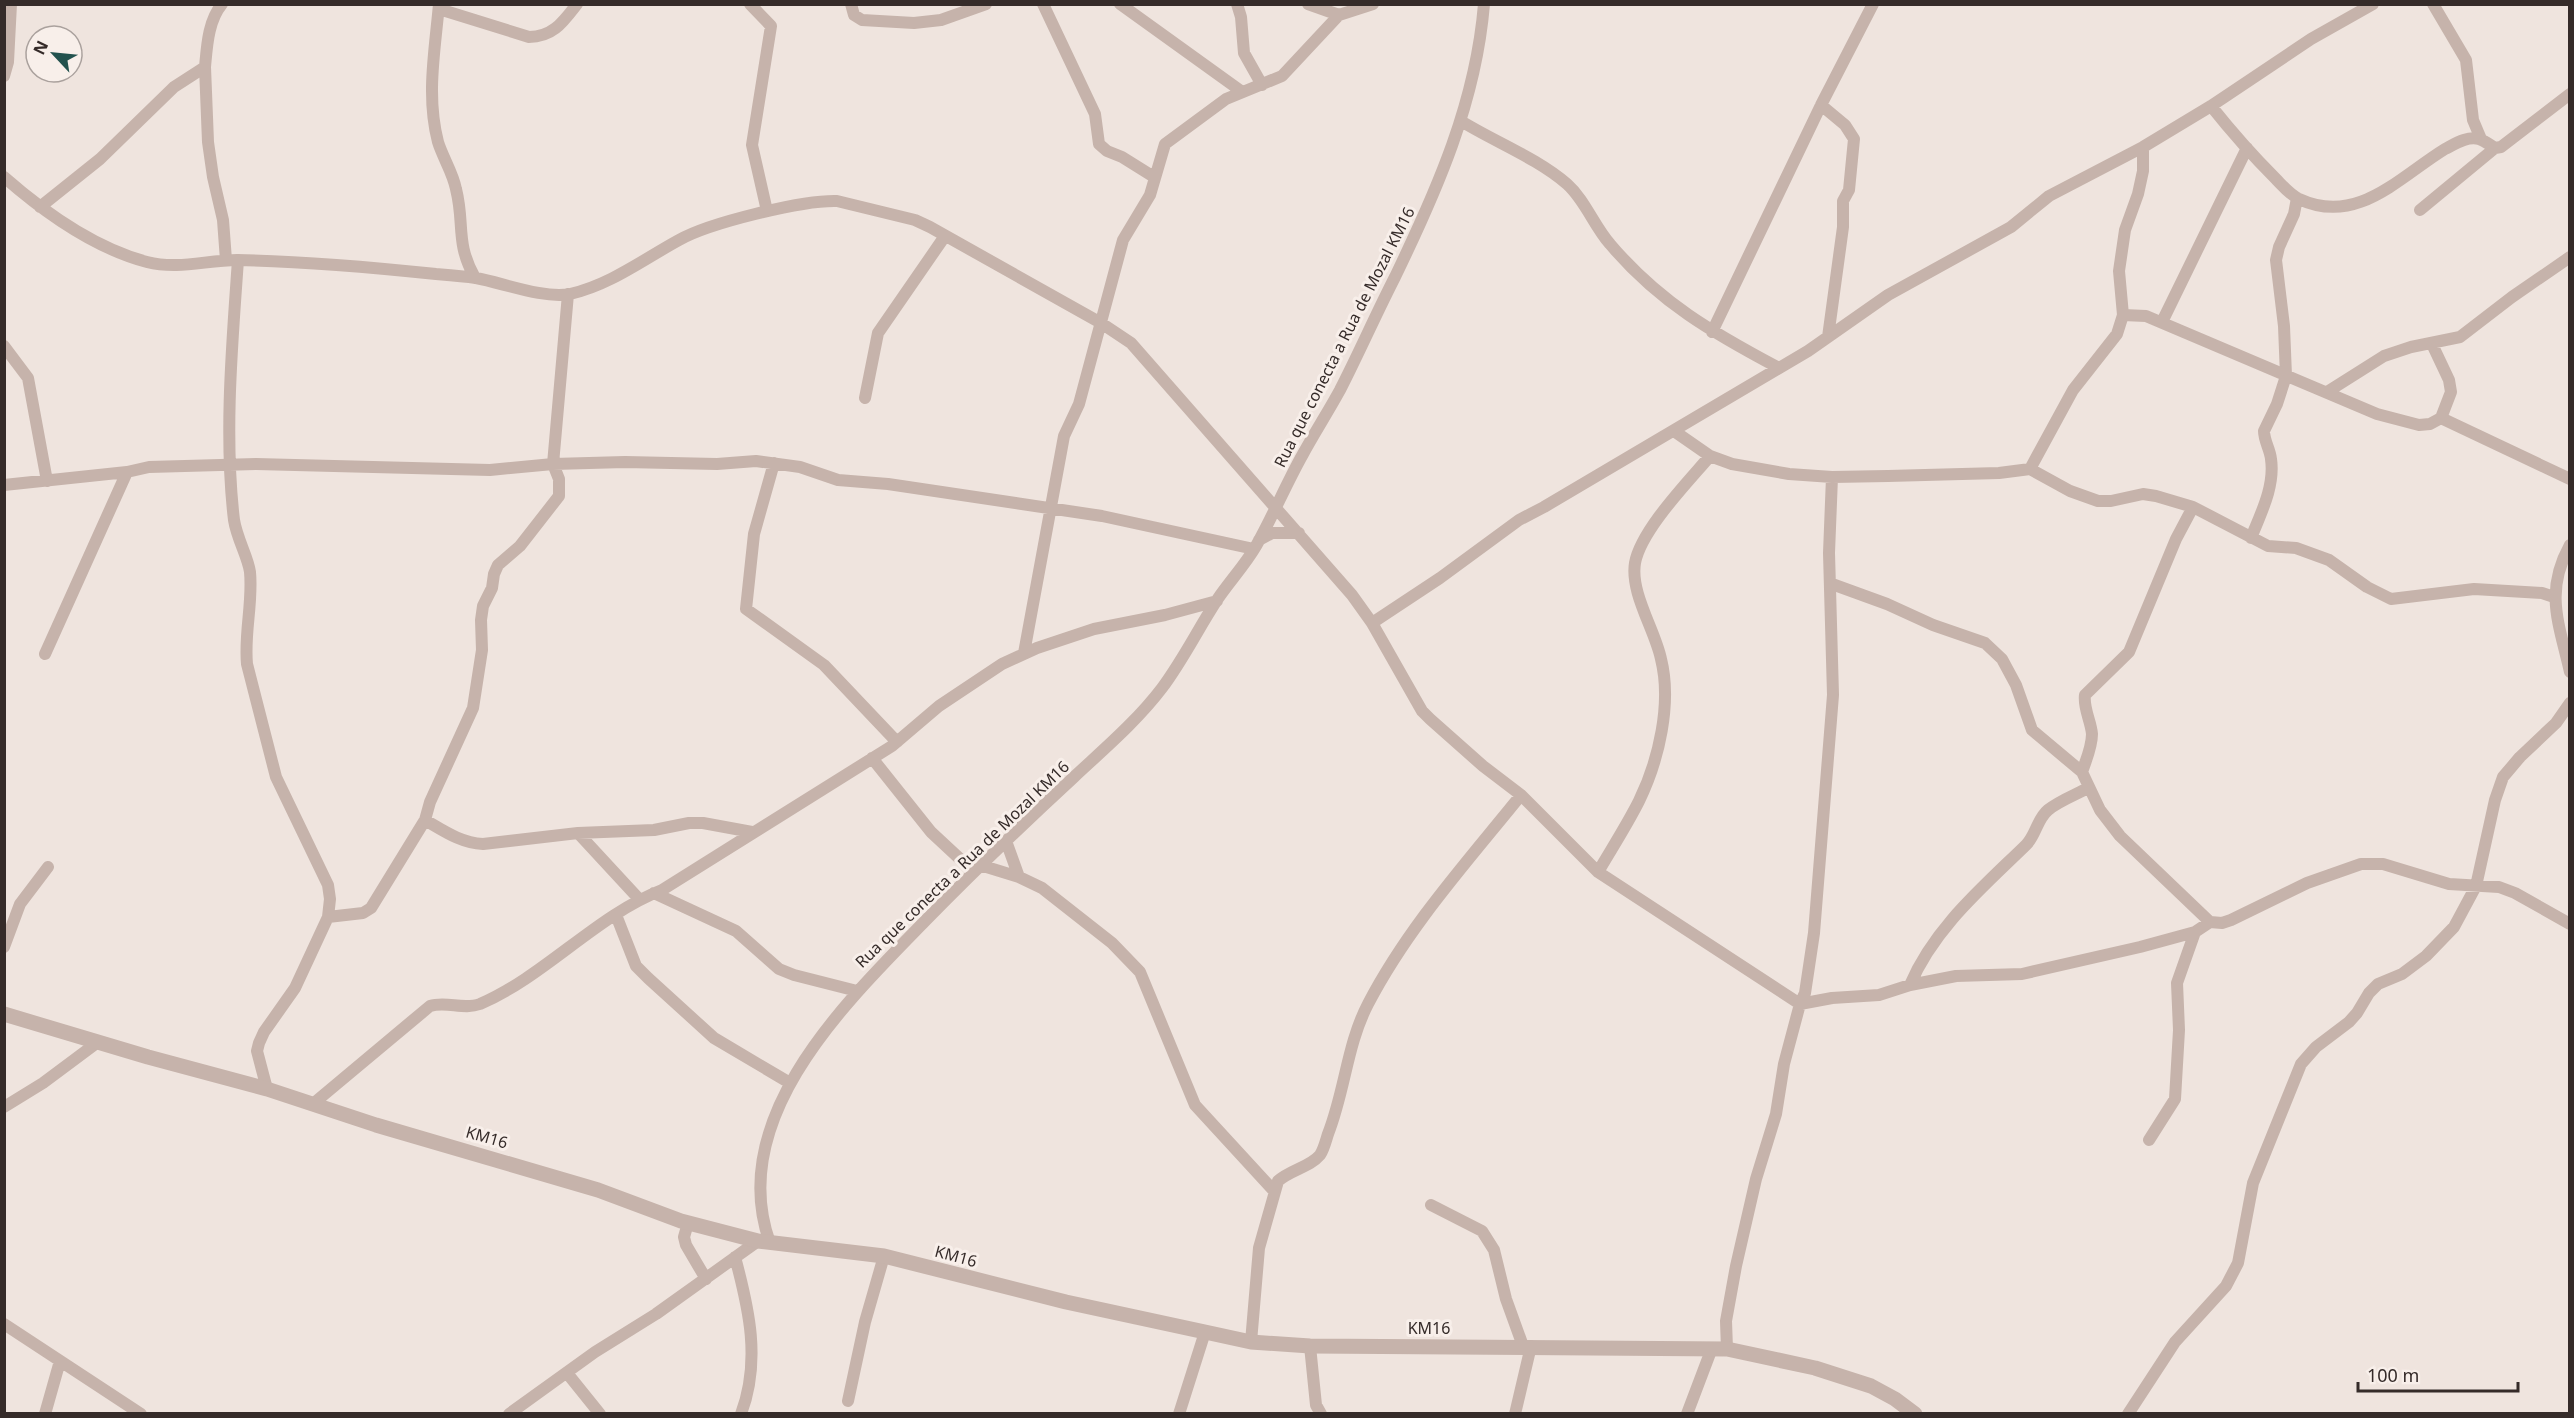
<svg xmlns="http://www.w3.org/2000/svg" width="2574" height="1418" font-family="'Noto Sans',sans-serif">
<style>
.lines{fill:none;stroke-linecap:round;stroke-linejoin:round}
.minor{stroke:#c6b3ab;stroke-width:12}
.tertiary{stroke:#c6b3ab;stroke-width:15}
.labels{text-anchor:middle;dominant-baseline:central;stroke-width:6;stroke-linejoin:round;paint-order:stroke}
.street-label{font-size:16px;fill:#352b29;stroke:#f8efea}
</style>
<rect width="100%" height="100%" fill="#efe4de"/>
<g class="lines">
<!-- minor -->
<path class="minor" d="M439 4C435 50 426 96 438 142 443 158 453 173 456 189 465 225 455 242 475 278
M750 4 771 26 752 145 767 211
M851 4 854 15 862 20 914 23 941 20 986 4
M1043 4 1095 114 1099 144 1107 151 1122 157 1154 177
M1120 4 1241 91
M1237 4 1241 17 1244 53 1262 85
M1308 4 1339 15 1373 4
M2433 4 2466 60 2473 120 2481 139
M439 9 529 37C553 37 563 22 577 4
M205 67 208 142 213 177 223 220 226 260
M4 76 8 62 11 4
M1821 105 1845 125 1854 139 1849 190 1843 201V227L1828 337
M2211 106C2231 131 2252 155 2275 178 2282 185 2289 194 2299 199 2357 226 2398 178 2445 149 2455 144 2467 136 2479 139 2485 141 2490 145 2495 148L2501 147 2570 94
M1461 121C1495 142 1537 158 1567 184 1585 200 1594 226 1610 244 1659 302 1713 333 1779 368
M2143 147V171L2138 194 2125 230 2119 271 2123 315 2146 316 2377 414 2419 425 2430 424 2441 418 2451 392 2449 380 2432 344
M4 177C45 213 94 248 147 262 179 270 206 260 237 260 303 261 370 267 436 274 449 275 463 276 476 278 503 283 544 299 570 294 610 285 644 259 679 240 709 223 802 200 837 201L915 220 930 227 1101 323 1131 343 1352 595 1372 623 1422 711 1430 719 1483 766 1521 795 1598 872 1800 1004 1832 998 1879 995 1910 985 1956 976 2022 974 2140 947 2195 932 2210 922
M40 207 100 159 174 87 205 67C207 46 208 21 222 4
M2420 210 2495 148
M238 260C232 345 224 436 234 520 237 539 248 557 250 572 253 603 244 633 247 664L276 777 328 885 330 899 328 917 295 988 264 1032 259 1043 257 1051 267 1089
M2162 322 2247 148
M1712 332 1821 105 1873 4
M4 346 28 378 47 481
M2327 392 2384 356 2411 347 2460 337 2512 297 2570 257
M865 398 878 333 945 236
M2441 418 2570 479
M1674 431 1710 456 1732 464 1789 474 1832 477 1888 476 1999 473 2030 469 2070 491 2098 501H2111L2143 494 2156 496 2193 507 2268 546 2296 548 2329 560 2367 587 2391 599 2474 589 2542 593 2554 597
M774 463 754 534 746 609 824 665 897 742
M2030 469 2073 390 2117 334 2123 315
M4 485 127 472 149 467 256 464 490 470 553 464 625 462 717 464 756 461 800 467 838 480 888 484 1102 516 1254 549
M2251 538C2261 513 2275 486 2271 459 2270 449 2264 441 2264 431L2277 404 2286 376 2284 326 2276 260 2279 247 2294 214 2297 198
M1259 540 1272 533H1299
M2570 545C2544 592 2559 623 2570 672
M1832 584 1887 604 1933 625 1985 643 2002 659 2016 685 2032 730 2082 772 2100 810 2120 836 2210 922 2222 923 2231 920 2307 883 2361 864H2383L2449 884 2499 887 2515 893 2570 924
M1372 623 1440 578 1519 520 1544 507 1808 351 1888 295 2011 227 2049 196 2143 147 2211 106 2311 39 2373 4
M1024 653 1064 436 1079 404 1123 240 1150 195 1165 144 1226 99 1282 76 1339 15
M45 654 127 472
M872 758 931 832 974 872
M2082 772C2086 760 2092 747 2092 734 2091 721 2083 708 2085 695L2129 652 2176 539 2193 507
M425 820C444 831 461 843 483 844L578 833 654 830 689 823H703L752 832
M578 833 639 899
M1006 841 1019 877
M980 865 1019 877 1042 888 1112 943 1140 972 1195 1105 1274 1191
M1598 872C1612 848 1627 825 1639 801 1659 760 1672 703 1661 659 1655 630 1630 593 1635 563 1641 530 1688 482 1710 456
M654 893 736 931 779 969 794 975 857 991
M616 915 636 966 648 978 714 1038 790 1083
M328 917 363 913 371 908 425 820 430 802 473 708 482 650 481 620 483 606 492 588 494 574 498 565 520 546 559 496V479L553 464 568 294
M4 947 20 904 48 867
M1910 985C1934 928 1983 887 2026 845 2036 835 2037 819 2048 810 2059 801 2075 795 2088 788
M314 1103 430 1006C446 1001 464 1010 480 1004 545 976 597 915 662 890L892 746 939 706 1002 664 1037 648 1094 629 1165 615 1217 601
M4 1107 43 1083 98 1042
M2149 1140 2175 1099 2179 1030 2177 983 2195 932
M1431 1205 1482 1231 1494 1250 1506 1299 1523 1346
M688 1223 684 1237 686 1245 706 1279
M770 1243C725 1118 846 1002 925 921 973 872 1023 824 1074 777 1104 749 1137 721 1162 688 1183 660 1198 629 1217 600 1229 582 1245 565 1256 546 1273 516 1286 484 1303 454 1315 432 1328 412 1340 390 1359 353 1376 314 1395 277 1437 190 1476 102 1484 4
M735 1257C749 1309 761 1361 741 1414
M4 1324 141 1414
M1251 1342 1259 1248 1278 1181C1290 1170 1310 1167 1320 1155 1324 1149 1326 1140 1328 1134 1345 1091 1347 1044 1368 1004 1408 927 1467 862 1521 795
M1310 1346 1316 1405 1321 1414
M1727 1349 1726 1321 1736 1266 1756 1179 1776 1114 1784 1064 1800 1004 1805 993 1814 933 1833 695 1829 553 1832 477
M567 1373 600 1414
M848 1401 865 1322 884 1256
M45 1414 60 1361
M509 1414 595 1352 656 1314 758 1241
M1179 1414 1205 1332
M1515 1414 1531 1346
M1687 1414 1712 1348
M2128 1414 2175 1342 2226 1286 2238 1263 2253 1183 2301 1064 2316 1047 2349 1022 2357 1013 2369 993 2378 984 2402 974 2426 956 2454 927 2476 886 2495 800 2503 777 2520 757 2556 723 2570 703"/>
<!-- tertiary -->
<path class="tertiary" d="M4 1014 148 1057 267 1089 376 1125 598 1190 681 1221 758 1241 884 1256 1066 1302 1205 1332 1251 1342 1310 1346 1727 1349 1815 1368 1871 1386 1895 1399 1915 1414"/>
</g>
<g class="labels">
<!-- street labels -->
<g class="street-label">
<text transform="translate(1344 337) rotate(-63)">Rua que conecta a Rua de Mozal KM16</text>
<text transform="translate(962 864) rotate(-44)">Rua que conecta a Rua de Mozal KM16</text>
<text transform="translate(487 1137) rotate(16)">KM16</text>
<text transform="translate(956 1256) rotate(15)">KM16</text>
<text x="1429" y="1328">KM16</text>
</g>
</g>
<!-- border -->
<rect width="2574" height="1418" fill="none" stroke="#352b29" stroke-width="12"/>
<!-- north arrow -->
<g transform="translate(54 54) rotate(296)"><circle r="28" fill="#f8efea" stroke="#aaa19d" stroke-width="1.5"/>
<path d="M0-4.5L10 22L0 15L-10 22Z" fill="#23524e"/>
<text y="-9" font-size="16" font-weight="bold" text-anchor="middle" fill="#352b29">N</text>
</g>
<!-- scale -->
<path d="M2358 1382v9h160v-9" fill="none" stroke="#352b29" stroke-width="3"/>
<text x="2367" y="1382" font-size="18" fill="#352b29" stroke="#f8efea" stroke-width="4.5" paint-order="stroke">100 m</text>
</svg>
